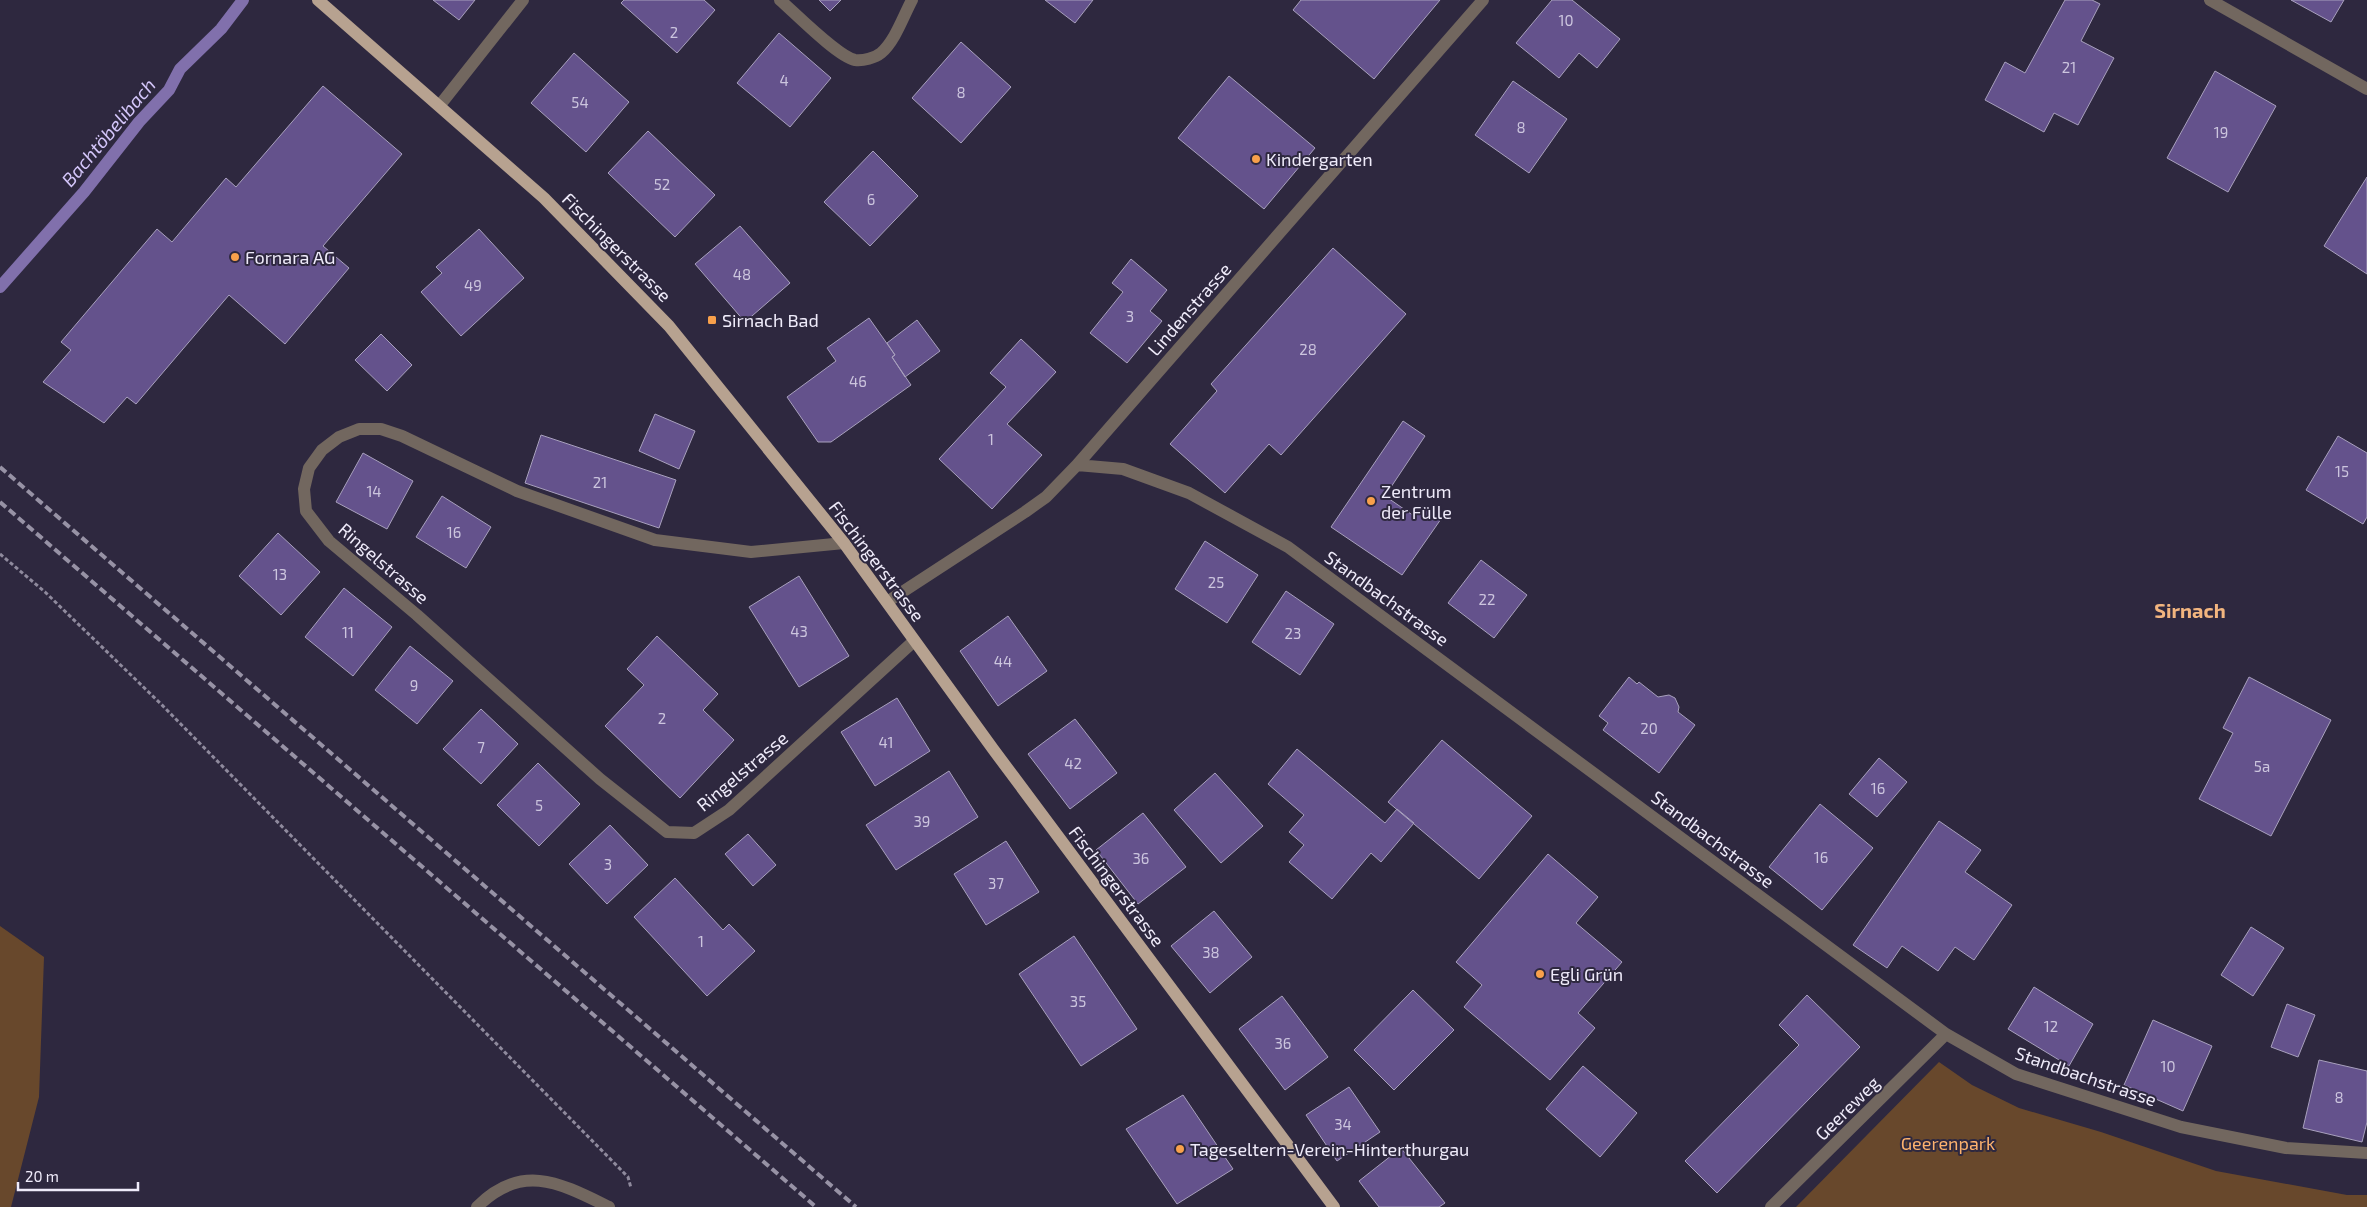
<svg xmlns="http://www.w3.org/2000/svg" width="2367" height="1207" font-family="'Exo 2',sans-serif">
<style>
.green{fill:#68482c}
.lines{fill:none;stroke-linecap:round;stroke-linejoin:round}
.stream{stroke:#8170ac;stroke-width:12}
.building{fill:#64528c;stroke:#a8a0bd}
.path{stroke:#8f8a9d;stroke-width:3;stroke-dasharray:4 2.5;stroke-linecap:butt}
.minor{stroke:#72675f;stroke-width:12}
.major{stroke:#b7a290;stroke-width:12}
.rail{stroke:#9792a5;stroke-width:4;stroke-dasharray:8 4;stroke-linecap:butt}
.poi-dot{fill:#f8a04b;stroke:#2e283f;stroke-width:2}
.labels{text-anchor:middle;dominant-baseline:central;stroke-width:4;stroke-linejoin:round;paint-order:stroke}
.number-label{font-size:15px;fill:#ccc5de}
.poi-label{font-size:18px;fill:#efebfa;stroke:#2e283f;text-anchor:start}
.street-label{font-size:18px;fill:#efebfa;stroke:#2e283f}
.park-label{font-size:18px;fill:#fdb26e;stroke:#2e283f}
.water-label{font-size:19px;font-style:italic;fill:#d3c5f9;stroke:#2e283f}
.quarter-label{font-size:20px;font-weight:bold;fill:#f2b57f;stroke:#2e283f}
</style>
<rect width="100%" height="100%" fill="#2e283f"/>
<!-- green -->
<path class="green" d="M0 926 44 957 39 1097 11 1207H0Z
M1939 1062 1972 1085 2019 1108 2101 1132 2216 1171 2347 1195H2367V1207H1796Z"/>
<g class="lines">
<!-- stream -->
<path class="stream" d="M0 287 84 192 139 122 169 90 180 69 221 29 243 0"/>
</g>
<!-- building -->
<path class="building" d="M433 0H475L459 20Z
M624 0H704L715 10 677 53 621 3Z
M819 0H841L830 11Z
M1045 0H1093L1075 23Z
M1301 0H1440L1374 79 1293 10Z
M1552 0H1572L1620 39 1597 68 1579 53 1559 78 1516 43Z
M2065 0H2092L2100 4 2081 41 2114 58 2078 125 2054 113 2044 132 1985 100 2005 62 2025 73Z
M2291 0H2344L2331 22Z
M779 33 831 78 790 127 737 83Z
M961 42 1011 87 961 143 912 98Z
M574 53 629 102 586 152 531 103Z
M2215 71 2276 106 2228 192 2167 158Z
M1229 76 1315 148 1264 209 1178 138Z
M1513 81 1567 119 1529 173 1475 135Z
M323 86 402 154 323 246 349 268 285 344 229 295 136 404 127 397 104 423 43 382 71 350 61 342 157 229 172 242 226 178 236 187Z
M648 131 715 195 675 237 608 173Z
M873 151 918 196 870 246 824 202Z
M2367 177V274L2324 246Z
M740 226 790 283 745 322 695 264Z
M479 229 524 278 461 336 421 292 442 273 436 267Z
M1333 248 1406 314 1281 455 1269 444 1225 493 1170 444 1217 391 1211 384Z
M1131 259 1167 290 1150 311 1162 321 1127 363 1090 333 1123 292 1112 283Z
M869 318 895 355 892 357 911 385 831 442H818L787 397 836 361 827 348Z
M917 320 940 351 905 377 892 357 895 355 887 343Z
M381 334 412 365 387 391 355 360Z
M1021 339 1056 372 1007 424 1042 455 992 509 939 459 1006 387 990 373Z
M655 414 695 431 679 469 639 451Z
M1403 421 1425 436 1385 496 1414 516 1421 506 1441 519 1402 575 1331 527Z
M541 435 676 480 659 528 525 483Z
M2338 436 2367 453V517L2363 524 2306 490Z
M363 453 413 481 387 529 336 502Z
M442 496 491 527 466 568 416 537Z
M278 533 320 572 281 615 239 576Z
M1205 541 1258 575 1227 623 1175 589Z
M1481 560 1527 595 1494 638 1448 603Z
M799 576 849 656 799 687 749 607Z
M344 588 392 627 353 676 305 637Z
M1286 591 1334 624 1300 675 1252 642Z
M1008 616 1047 671 998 706 960 651Z
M657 636 718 694 703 710 734 740 680 798 605 726 644 685 627 669Z
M410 646 453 681 417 724 375 690Z
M1629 677 1637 684 1639 682 1658 697 1669 695 1675 698 1679 707 1678 712 1695 725 1659 773 1603 730 1608 723 1599 716Z
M2249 677 2331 720 2271 836 2199 799 2233 733 2223 728Z
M897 698 930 751 875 786 841 732Z
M481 709 518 744 481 784 443 749Z
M1075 719 1117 773 1070 809 1028 754Z
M1442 740 1532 816 1479 879 1388 802Z
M1297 749 1385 823 1397 809 1414 823 1381 862 1371 853 1332 899 1289 862 1304 845 1289 832 1304 815 1268 784Z
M1879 758 1907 782 1877 817 1849 794Z
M538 763 580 804 539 846 497 805Z
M949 771 978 817 896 870 866 825Z
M1215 773 1263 826 1221 863 1174 810Z
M1820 804 1873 848 1822 910 1769 867Z
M1143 813 1186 867 1138 904 1096 850Z
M1939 821 1981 850 1965 872 2012 905 1974 960 1955 947 1938 971 1902 946 1887 968 1853 945Z
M610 825 648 865 607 904 569 864Z
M748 834 776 865 753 886 725 854Z
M1006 841 1039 892 986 925 954 874Z
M1548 854 1598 897 1576 923 1622 962 1578 1013 1595 1028 1550 1080 1464 1007 1482 985 1456 962Z
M675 878 723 930 729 924 755 951 707 996 634 917Z
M1214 911 1252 957 1210 993 1171 946Z
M2251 927 2284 948 2253 996 2221 975Z
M1074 936 1137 1029 1081 1066 1019 974Z
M2034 987 2093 1024 2069 1066 2008 1029Z
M1413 990 1454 1030 1394 1090 1354 1050Z
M1807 995 1860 1047 1717 1193 1685 1161 1799 1045 1779 1025Z
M1282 996 1328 1057 1285 1090 1239 1029Z
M2287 1004 2315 1015 2298 1057 2271 1047Z
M2153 1020 2212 1046 2183 1111 2124 1085Z
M2319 1060 2367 1071V1122L2362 1142 2303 1128Z
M1583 1066 1637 1113 1600 1157 1546 1109Z
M1349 1087 1380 1132 1337 1161 1306 1115Z
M1183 1095 1233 1169 1177 1204 1126 1129Z
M1401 1148 1445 1203 1439 1207H1379L1359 1181Z"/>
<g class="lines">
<!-- path -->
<path class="path" d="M0 554 45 592 161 704 628 1177 631 1188"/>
<!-- minor -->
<path class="minor" d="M780 0C795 13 838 57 855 60 863 61 875 58 881 53 895 41 903 17 912 0
M2210 0 2367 89
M440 105 523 0
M1077 465 1123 469 1189 493 1288 547 1946 1034 2016 1074 2181 1127 2286 1148 2367 1153
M844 543 751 552 655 540 517 491 402 436 381 429H359L339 437 322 450 309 468 304 489 306 511 329 541 417 615 600 779 667 832 694 833 729 810 914 641
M887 602 1025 512 1046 497 1077 465 1483 0
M477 1207C522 1162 560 1183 609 1207
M1771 1207 1946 1034"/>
<!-- major -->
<path class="major" d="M318 0 544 198 669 326 844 543 993 749 1334 1207"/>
<!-- rail -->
<path class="rail" d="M0 467 856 1207
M0 502 816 1207"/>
</g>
<!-- markers -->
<g class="poi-dot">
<circle cx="1256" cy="159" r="5"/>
<circle cx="235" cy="257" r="5"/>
<rect x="707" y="315" width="10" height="10" rx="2.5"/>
<circle cx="1371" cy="501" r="5"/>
<circle cx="1540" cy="974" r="5"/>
<circle cx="1180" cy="1149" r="5"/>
</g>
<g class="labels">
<!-- number labels -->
<g class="number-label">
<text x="1566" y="20">10</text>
<text x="674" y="32">2</text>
<text x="2069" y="67">21</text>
<text x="784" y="80">4</text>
<text x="961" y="92">8</text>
<text x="580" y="102">54</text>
<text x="1521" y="127">8</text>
<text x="2221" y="132">19</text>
<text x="662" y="184">52</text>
<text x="871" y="199">6</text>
<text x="742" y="274">48</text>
<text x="473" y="285">49</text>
<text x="1130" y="316">3</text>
<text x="1308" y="349">28</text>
<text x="858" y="381">46</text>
<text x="991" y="439">1</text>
<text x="2342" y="471">15</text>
<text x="600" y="482">21</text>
<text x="374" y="491">14</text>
<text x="454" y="532">16</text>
<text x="280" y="574">13</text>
<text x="1216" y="582">25</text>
<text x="1487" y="599">22</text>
<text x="799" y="631">43</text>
<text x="348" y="632">11</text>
<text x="1293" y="633">23</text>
<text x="1003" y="661">44</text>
<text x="414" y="685">9</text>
<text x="662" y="718">2</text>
<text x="1649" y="728">20</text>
<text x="886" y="742">41</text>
<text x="481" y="747">7</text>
<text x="1073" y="763">42</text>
<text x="2262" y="766">5a</text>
<text x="1878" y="788">16</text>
<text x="539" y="805">5</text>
<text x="922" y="821">39</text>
<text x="1821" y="857">16</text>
<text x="1141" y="858">36</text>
<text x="608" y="864">3</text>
<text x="996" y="883">37</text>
<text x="701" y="941">1</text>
<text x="1211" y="952">38</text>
<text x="1078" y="1001">35</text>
<text x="2051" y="1026">12</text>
<text x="1283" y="1043">36</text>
<text x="2168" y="1066">10</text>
<text x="2339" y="1097">8</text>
<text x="1343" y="1124">34</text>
</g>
<!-- poi labels -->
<g class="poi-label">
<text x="1266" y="159">Kindergarten</text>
<text x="245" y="257">Fornara AG</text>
<text x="722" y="320">Sirnach Bad</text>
<text x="1381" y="491">Zentrum<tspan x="1381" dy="21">der Fülle</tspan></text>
<text x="1550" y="974">Egli Grün</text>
<text x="1190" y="1149">Tageseltern-Verein-Hinterthurgau</text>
</g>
<!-- street labels -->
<g class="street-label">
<text transform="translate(617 247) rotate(45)">Fischingerstrasse</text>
<text transform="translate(1189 309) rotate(-49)">Lindenstrasse</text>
<text transform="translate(877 561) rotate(53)">Fischingerstrasse</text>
<text transform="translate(384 563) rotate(41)">Ringelstrasse</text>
<text transform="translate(1387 598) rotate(36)">Standbachstrasse</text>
<text transform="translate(742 771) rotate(-40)">Ringelstrasse</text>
<text transform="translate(1713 839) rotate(37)">Standbachstrasse</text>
<text transform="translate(1117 886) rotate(53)">Fischingerstrasse</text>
<text transform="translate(2086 1076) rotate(19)">Standbachstrasse</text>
<text transform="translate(1847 1108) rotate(-45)">Geereweg</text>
</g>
<!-- park labels -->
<g class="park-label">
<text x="1948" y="1143">Geerenpark</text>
</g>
<!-- water labels -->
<g class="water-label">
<text transform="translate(108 132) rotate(-50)">Bachtöbelibach</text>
</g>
<!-- quarter labels -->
<g class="quarter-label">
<text x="2190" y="610">Sirnach</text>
</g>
</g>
<!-- scale -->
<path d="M18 1182v8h120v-8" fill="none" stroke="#efebfa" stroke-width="2.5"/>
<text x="25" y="1182" font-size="15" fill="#efebfa" stroke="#2e283f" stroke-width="4" paint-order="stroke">20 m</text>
</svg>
